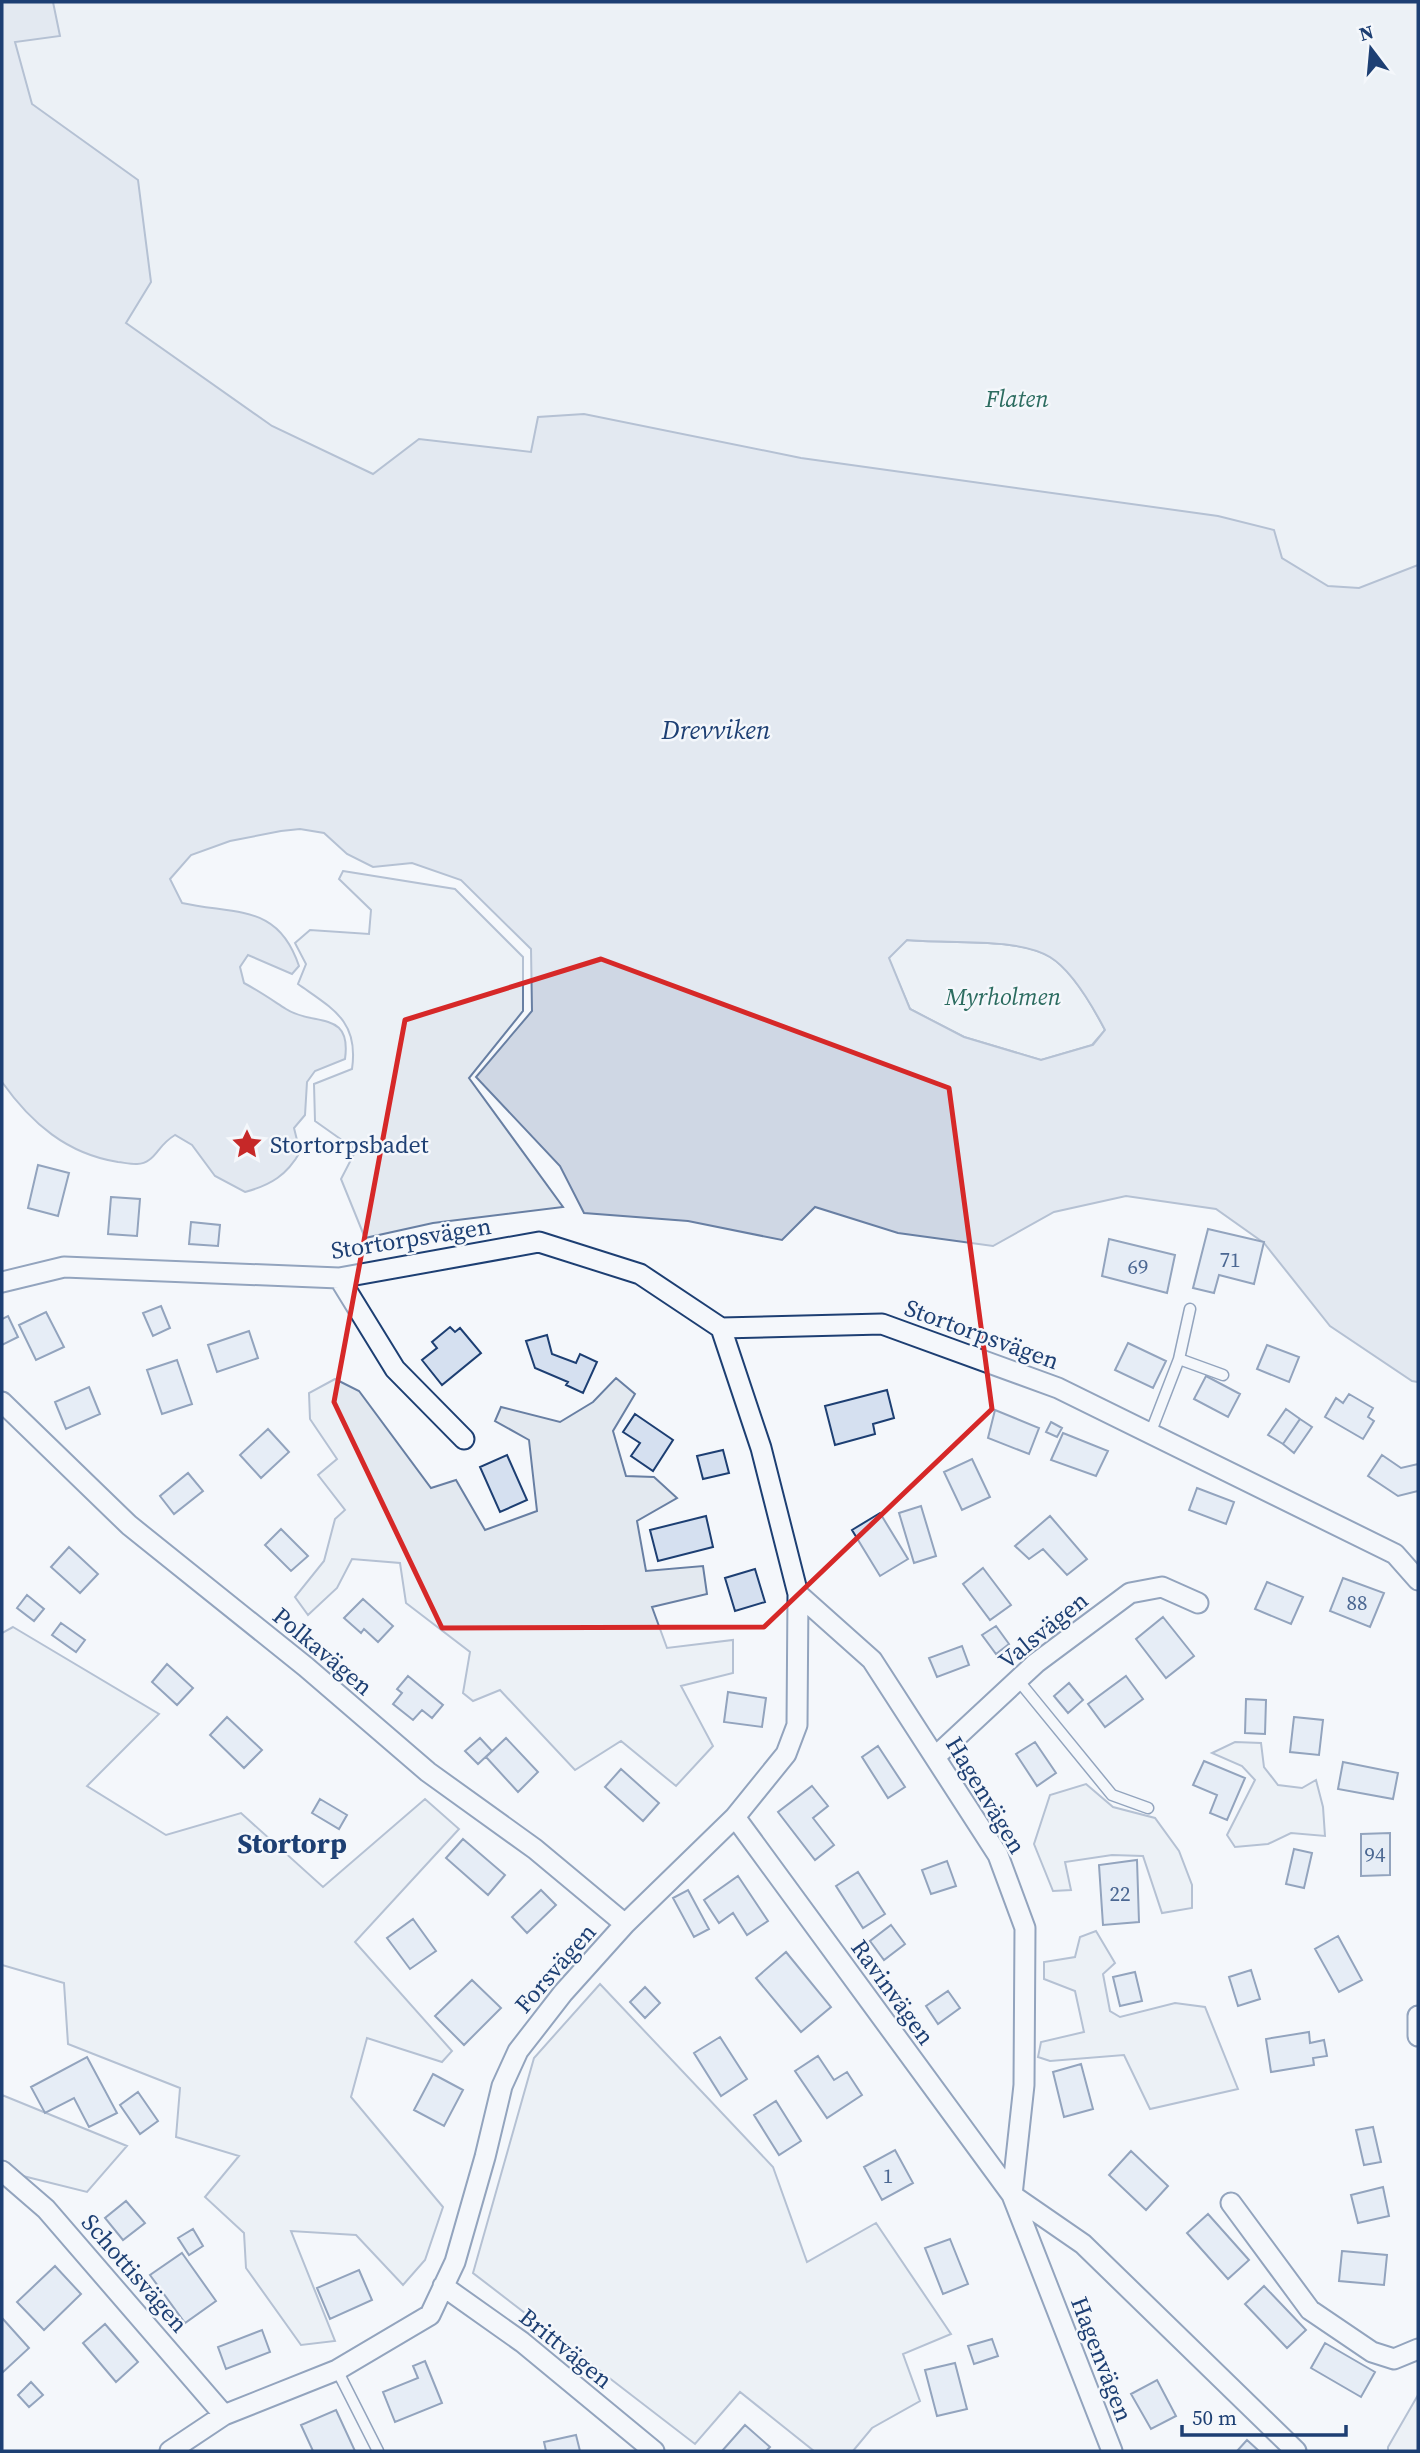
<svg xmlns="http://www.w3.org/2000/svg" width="1420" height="2453" font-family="'Source Serif 4',serif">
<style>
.green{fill:#e3e9f0;stroke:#687fa3;stroke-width:2}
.water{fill:#cfd7e4;stroke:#687fa3;stroke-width:2;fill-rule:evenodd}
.building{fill:#d5e0f0;stroke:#1d3f73;stroke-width:2}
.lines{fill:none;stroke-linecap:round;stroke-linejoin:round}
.service-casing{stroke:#1d3f73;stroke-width:13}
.minor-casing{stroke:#1d3f73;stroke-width:23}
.service{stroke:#f4f7fb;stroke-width:10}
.minor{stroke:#f4f7fb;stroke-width:19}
.marked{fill:none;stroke:#d62828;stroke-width:5;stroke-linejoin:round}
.labels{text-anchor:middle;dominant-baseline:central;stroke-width:5;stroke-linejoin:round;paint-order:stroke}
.number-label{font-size:21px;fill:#4b6792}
.park-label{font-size:24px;font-style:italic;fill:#2c6c60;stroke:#f4f7fb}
.poi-label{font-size:24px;fill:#1d3f73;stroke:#f4f7fb;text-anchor:start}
.street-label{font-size:24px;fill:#1d3f73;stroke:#f4f7fb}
.water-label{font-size:26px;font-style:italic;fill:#1d3f73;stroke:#f4f7fb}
.quarter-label{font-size:28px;font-weight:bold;fill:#1d3f73;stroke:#f4f7fb}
</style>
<rect width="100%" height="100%" fill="#f4f7fb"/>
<!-- green -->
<path class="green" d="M2 2H1418V899L2 562Z
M343 871 455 889 523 957V1011L469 1078 563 1207 433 1223 365 1238 341 1179 356 1150 315 1121 314 1084 352 1069C359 1021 333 1009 298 984L306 964 295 943 310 930 369 934 371 910 339 879Z
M906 940C946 944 1018 937 1050 957 1073 971 1093 1007 1105 1030L1092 1045 1041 1060 964 1037 910 1009 888 958Z
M616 1378 635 1394 613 1431 626 1476 654 1477 677 1498 637 1521 646 1571 703 1566 707 1594 652 1607 667 1648 733 1640V1673L681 1686 713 1746 676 1786 621 1741 575 1770 500 1690 473 1701 463 1693 470 1652 406 1603 400 1563 352 1559 337 1588 308 1615 295 1597 324 1561 335 1519 345 1510 318 1475 337 1459 310 1419 309 1393 335 1379 359 1391 431 1488 456 1480 485 1530 537 1511 529 1440 495 1421 501 1407 560 1422 593 1402Z
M13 1627 159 1714 87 1786 166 1835 241 1813 323 1887 425 1799 459 1829 355 1942 452 2051 442 2062 367 2038 351 2097 443 2207 425 2260 403 2285 356 2235 291 2231 335 2341 301 2345 246 2268 244 2233 205 2197 239 2156 176 2137 180 2088 68 2044 64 1983 2 1965V1633Z
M1235 1742 1261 1743 1264 1767 1278 1785 1302 1788 1316 1780 1323 1807 1325 1836 1291 1833 1268 1844 1235 1847 1227 1835 1255 1780 1242 1766 1212 1753Z
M1086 1784 1113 1807 1155 1818 1179 1851 1192 1885V1908L1162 1913 1143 1856 1112 1855 1065 1862 1071 1890 1053 1891 1034 1844 1050 1795Z
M1096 1931 1115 1963 1103 1974 1110 2011 1120 2017 1175 2003 1205 2007 1238 2089 1150 2109 1124 2055 1050 2061 1038 2057 1041 2042 1084 2032 1075 1991 1044 1979V1962L1075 1957 1080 1937Z
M600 1984 773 2167 807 2262 876 2223 951 2334 903 2354 920 2401 872 2428 853 2451H814L740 2392 695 2444 473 2273 534 2058Z
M2 2095 127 2146 87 2192 23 2176 2 2160Z
M1418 2395V2451H1388V2447Z"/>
<!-- water -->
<path class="water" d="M2 2H53L60 36 15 42 32 104 138 180 151 282 126 323 272 426 373 474 419 439 531 452 538 417 584 414 801 458 1218 516 1274 530 1282 558 1328 586 1359 588 1418 565V1382L1412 1381 1330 1326 1264 1243 1216 1209 1126 1196 1054 1212 993 1246 898 1233 815 1207 782 1240 688 1221 584 1213 560 1166 476 1077 532 1011 531 949 461 880 412 863 373 867 347 854 324 833 300 829 281 831 230 841 191 855 170 879 182 903C236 915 278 903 299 966L292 974 248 955 240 967 244 983C259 991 272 1000 286 1009 313 1027 352 1009 345 1059L315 1071 307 1082 305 1115 294 1128 300 1152C287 1175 271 1185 245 1192L215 1176 192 1145 175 1135C160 1144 158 1154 149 1160 140 1167 128 1163 118 1162 67 1154 31 1123 2 1082ZM907 940C946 944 1017 937 1050 957 1073 971 1093 1007 1105 1030L1093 1045 1041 1060 964 1037 910 1009 889 958Z"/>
<!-- building -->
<path class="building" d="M38 1165 69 1173 58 1216 28 1208Z
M111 1197 140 1199 137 1236 108 1234Z
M191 1222 220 1225 218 1246 189 1244Z
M1208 1229 1264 1242 1254 1284 1219 1275 1214 1293 1193 1288Z
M1109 1239 1175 1255 1167 1293 1102 1276Z
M161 1306 170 1328 153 1336 143 1313Z
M46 1312 64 1347 36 1360 19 1325Z
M8 1316 18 1337 2 1345V1319Z
M450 1327 455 1332 460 1328 481 1353 442 1385 422 1360 437 1348 432 1342Z
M249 1331 258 1358 217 1372 208 1345Z
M547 1335 552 1354 576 1363 580 1354 597 1362 583 1393 566 1385 568 1382 535 1368 526 1341Z
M1128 1343 1166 1361 1153 1388 1115 1370Z
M1267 1345 1299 1357 1289 1382 1257 1369Z
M177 1360 192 1404 162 1414 147 1370Z
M1206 1376 1240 1394 1228 1417 1194 1399Z
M89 1387 100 1414 66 1429 55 1402Z
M887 1390 894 1418 873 1424 875 1434 835 1445 825 1406Z
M1349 1394 1373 1408 1368 1417 1374 1421 1363 1439 1325 1417 1336 1398 1343 1403Z
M1286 1409 1300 1419 1283 1444 1268 1435Z
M995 1410 1039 1428 1029 1454 988 1438Z
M635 1414 673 1440 653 1471 631 1456 640 1443 623 1432Z
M1300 1419 1312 1427 1294 1453 1283 1444Z
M1051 1422 1062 1428 1057 1437 1046 1432Z
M268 1429 289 1452 261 1478 240 1455Z
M1063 1433 1108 1451 1096 1476 1051 1460Z
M723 1450 729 1473 703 1479 697 1456Z
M507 1455 527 1500 500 1512 480 1467Z
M1382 1455 1401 1468 1418 1464V1491L1398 1496 1368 1476Z
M972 1459 990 1497 962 1510 944 1472Z
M188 1473 203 1491 174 1514 160 1496Z
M1197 1488 1234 1502 1226 1524 1189 1510Z
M921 1506 936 1556 914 1563 899 1513Z
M880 1513 908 1559 880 1576 852 1530Z
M706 1516 713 1547 658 1561 650 1530Z
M1050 1516 1087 1559 1067 1575 1043 1549 1029 1559 1015 1546Z
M281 1529 308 1556 291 1571 265 1545Z
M69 1547 98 1574 80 1593 51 1567Z
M983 1568 1011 1605 990 1620 963 1584Z
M755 1569 765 1602 735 1611 725 1578Z
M1343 1578 1384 1593 1370 1627 1330 1611Z
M1267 1582 1303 1597 1291 1624 1255 1609Z
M27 1595 44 1609 34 1621 17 1608Z
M363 1599 393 1626 378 1642 364 1629 361 1633 344 1618Z
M1163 1617 1194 1656 1166 1678 1136 1639Z
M61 1623 85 1640 76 1652 52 1635Z
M996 1626 1009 1644 996 1654 982 1635Z
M962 1646 969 1665 937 1677 929 1658Z
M167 1664 193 1688 177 1705 152 1682Z
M408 1676 443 1705 432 1718 422 1710 413 1720 393 1704 402 1693 397 1689Z
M1126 1676 1143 1699 1105 1727 1088 1704Z
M1069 1683 1083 1700 1068 1713 1054 1696Z
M728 1692 766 1698 762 1727 724 1722Z
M1246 1699 1266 1700 1265 1734 1245 1733Z
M227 1717 262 1750 244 1768 210 1735Z
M1294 1717 1323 1720 1319 1755 1290 1752Z
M480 1738 492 1751 478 1764 465 1751Z
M506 1738 538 1772 518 1792 486 1757Z
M1035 1742 1056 1773 1037 1786 1016 1754Z
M878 1746 905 1787 888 1798 862 1757Z
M1204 1761 1245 1778 1227 1820 1210 1813 1217 1795 1193 1785Z
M1343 1762 1398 1773 1393 1799 1338 1789Z
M621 1769 659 1803 643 1821 605 1787Z
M812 1786 828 1806 813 1818 834 1845 815 1860 778 1812Z
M320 1799 347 1815 339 1829 312 1813Z
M1390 1833V1875L1361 1876V1834Z
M463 1839 505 1875 488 1895 446 1858Z
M1294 1849 1312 1853 1304 1888 1286 1884Z
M1137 1860 1139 1922 1103 1925 1099 1865Z
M947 1861 956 1886 931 1894 922 1870Z
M858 1872 885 1914 863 1928 836 1886Z
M738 1876 768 1921 747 1935 733 1913 719 1923 704 1900Z
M541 1890 556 1905 527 1933 512 1917Z
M688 1890 709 1929 694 1937 673 1898Z
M413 1919 436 1951 410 1969 387 1938Z
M891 1925 905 1944 884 1960 870 1941Z
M1338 1936 1362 1980 1339 1992 1315 1949Z
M786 1952 831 2007 801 2032 756 1978Z
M1251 1970 1260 1999 1238 2006 1229 1977Z
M1135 1972 1142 2001 1120 2006 1113 1977Z
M472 1980 501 2008 464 2045 435 2016Z
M645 1987 660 2003 645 2018 630 2002Z
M948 1991 960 2008 938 2024 926 2006Z
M1309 2032 1310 2043 1324 2040 1327 2056 1313 2058 1314 2065 1271 2072 1266 2039Z
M720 2037 747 2079 721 2096 694 2053Z
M818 2056 834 2080 847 2072 862 2095 827 2118 795 2071Z
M87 2057 117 2113 89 2127 74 2098 45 2113 31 2087Z
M1081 2064 1093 2109 1064 2117 1053 2072Z
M433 2074 463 2090 444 2126 414 2110Z
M138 2092 158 2121 140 2134 120 2105Z
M776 2101 801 2141 779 2155 754 2115Z
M1373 2127 1381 2162 1364 2165 1356 2130Z
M895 2150 913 2183 882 2200 864 2167Z
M1131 2151 1168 2186 1146 2210 1109 2175Z
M1383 2187 1389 2216 1358 2223 1351 2195Z
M126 2201 145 2223 123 2240 105 2218Z
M1208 2214 1249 2260 1228 2279 1187 2233Z
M193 2229 203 2246 189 2255 178 2238Z
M950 2239 968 2284 943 2294 925 2248Z
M1342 2251 1387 2255 1384 2285 1339 2281Z
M182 2253 216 2301 185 2323 150 2275Z
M55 2266 81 2294 44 2330 17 2302Z
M359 2270 372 2300 330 2319 317 2288Z
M1264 2286 1306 2330 1287 2348 1245 2304Z
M3 2319 29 2348 2 2373V2320Z
M105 2324 138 2362 116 2382 83 2343Z
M262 2330 270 2352 226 2369 218 2347Z
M992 2339 998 2356 974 2364 968 2346Z
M1325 2343 1375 2372 1361 2397 1311 2368Z
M425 2361 442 2403 395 2422 383 2392 418 2378 413 2366Z
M955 2363 967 2409 937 2416 925 2370Z
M1157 2380 1176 2416 1151 2429 1131 2394Z
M31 2382 43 2395 29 2407 18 2395Z
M336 2410 355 2451H313L301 2425Z
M745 2425 770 2447 766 2451H722Z
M576 2435 580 2451H546L544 2442Z
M1247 2440 1259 2451H1237Z"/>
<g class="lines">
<defs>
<path id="service" d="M1179 1359 1223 1375
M1150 1434 1179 1359 1190 1309
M1018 1680 1112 1795 1148 1808
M337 2370 378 2451"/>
<path id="minor" d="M339 1278 395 1369 464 1439
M2 1282 64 1267 339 1278 539 1242 640 1274 721 1328 882 1324 1058 1388 1395 1554 1418 1580
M2 1402 129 1525 306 1667 428 1772 535 1849 625 1924
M798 1594 872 1660 998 1855 1025 1928 1024 2085 1012 2195 1112 2451
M935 1757 1036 1663 1130 1593 1162 1587 1198 1603
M735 1817 1012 2195 1083 2244 1296 2451
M1418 2016V2036
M2 2171 46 2209 224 2415
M1231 2203 1310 2310 1372 2352 1394 2359 1418 2349
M443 2286 522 2342 654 2451
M170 2451 224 2415 337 2370 430 2315 455 2262 485 2157 502 2086 518 2051 563 1993 625 1924 735 1817 786 1754 797 1725 798 1594 761 1448 721 1328"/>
</defs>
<!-- service casing -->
<use href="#service" class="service-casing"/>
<!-- minor casing -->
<use href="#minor" class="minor-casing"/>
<!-- service -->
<use href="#service" class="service"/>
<!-- minor -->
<use href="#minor" class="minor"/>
</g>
<!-- marked area -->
<path d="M0 0H1420V2453H0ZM601 959 949 1088 992 1409 764 1627 442 1628 334 1402 405 1020Z" fill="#f4f7fb" fill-opacity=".55" fill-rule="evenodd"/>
<path class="marked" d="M601 959 949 1088 992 1409 764 1627 442 1628 334 1402 405 1020Z"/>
<!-- icons -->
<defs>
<symbol id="sight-bare" viewBox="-9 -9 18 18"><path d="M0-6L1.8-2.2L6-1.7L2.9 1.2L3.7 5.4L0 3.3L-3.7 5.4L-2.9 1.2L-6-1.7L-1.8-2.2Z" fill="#c62828" stroke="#f4f7fb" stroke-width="2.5" paint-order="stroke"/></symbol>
</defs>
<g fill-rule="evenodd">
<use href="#sight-bare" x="225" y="1122" width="44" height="44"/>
</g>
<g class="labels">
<!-- number labels -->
<g class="number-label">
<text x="1230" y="1259">71</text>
<text x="1138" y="1266">69</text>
<text x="1357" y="1602">88</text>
<text x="1375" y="1854">94</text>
<text x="1120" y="1893">22</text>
<text x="888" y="2175">1</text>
</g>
<!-- park labels -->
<g class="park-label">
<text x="1017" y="398">Flaten</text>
<text x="1003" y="996">Myrholmen</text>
</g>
<!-- poi labels -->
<g class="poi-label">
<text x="270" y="1144">Stortorpsbadet</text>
</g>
<!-- street labels -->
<g class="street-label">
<text transform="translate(411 1238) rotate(-9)">Stortorpsvägen</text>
<text transform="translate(982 1334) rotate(20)">Stortorpsvägen</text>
<text transform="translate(1043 1630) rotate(-39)">Valsvägen</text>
<text transform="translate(323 1651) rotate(40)">Polkavägen</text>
<text transform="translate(986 1795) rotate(59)">Hagenvägen</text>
<text transform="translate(555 1968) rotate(-49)">Forsvägen</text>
<text transform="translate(893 1992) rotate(54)">Ravinvägen</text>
<text transform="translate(135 2273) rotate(49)">Schottisvägen</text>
<text transform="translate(566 2348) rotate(39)">Brittvägen</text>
<text transform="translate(1102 2359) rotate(69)">Hagenvägen</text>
</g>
<!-- water labels -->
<g class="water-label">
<text x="716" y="730">Drevviken</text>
</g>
<!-- quarter labels -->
<g class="quarter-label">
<text x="292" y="1843">Stortorp</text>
</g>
</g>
<!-- border -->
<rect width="1420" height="2453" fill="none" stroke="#1d3f73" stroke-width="7"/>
<!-- north arrow -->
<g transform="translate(1371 49) rotate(344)" stroke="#f4f7fb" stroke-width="5" paint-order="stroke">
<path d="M0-5L12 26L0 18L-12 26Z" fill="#1d3f73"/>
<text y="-10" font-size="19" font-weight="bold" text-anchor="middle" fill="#1d3f73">N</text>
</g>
<!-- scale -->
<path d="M1182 2425v10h164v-10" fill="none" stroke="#1d3f73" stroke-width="3.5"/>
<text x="1192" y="2425" font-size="21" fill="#1d3f73" stroke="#f4f7fb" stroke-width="5" paint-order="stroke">50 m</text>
</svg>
